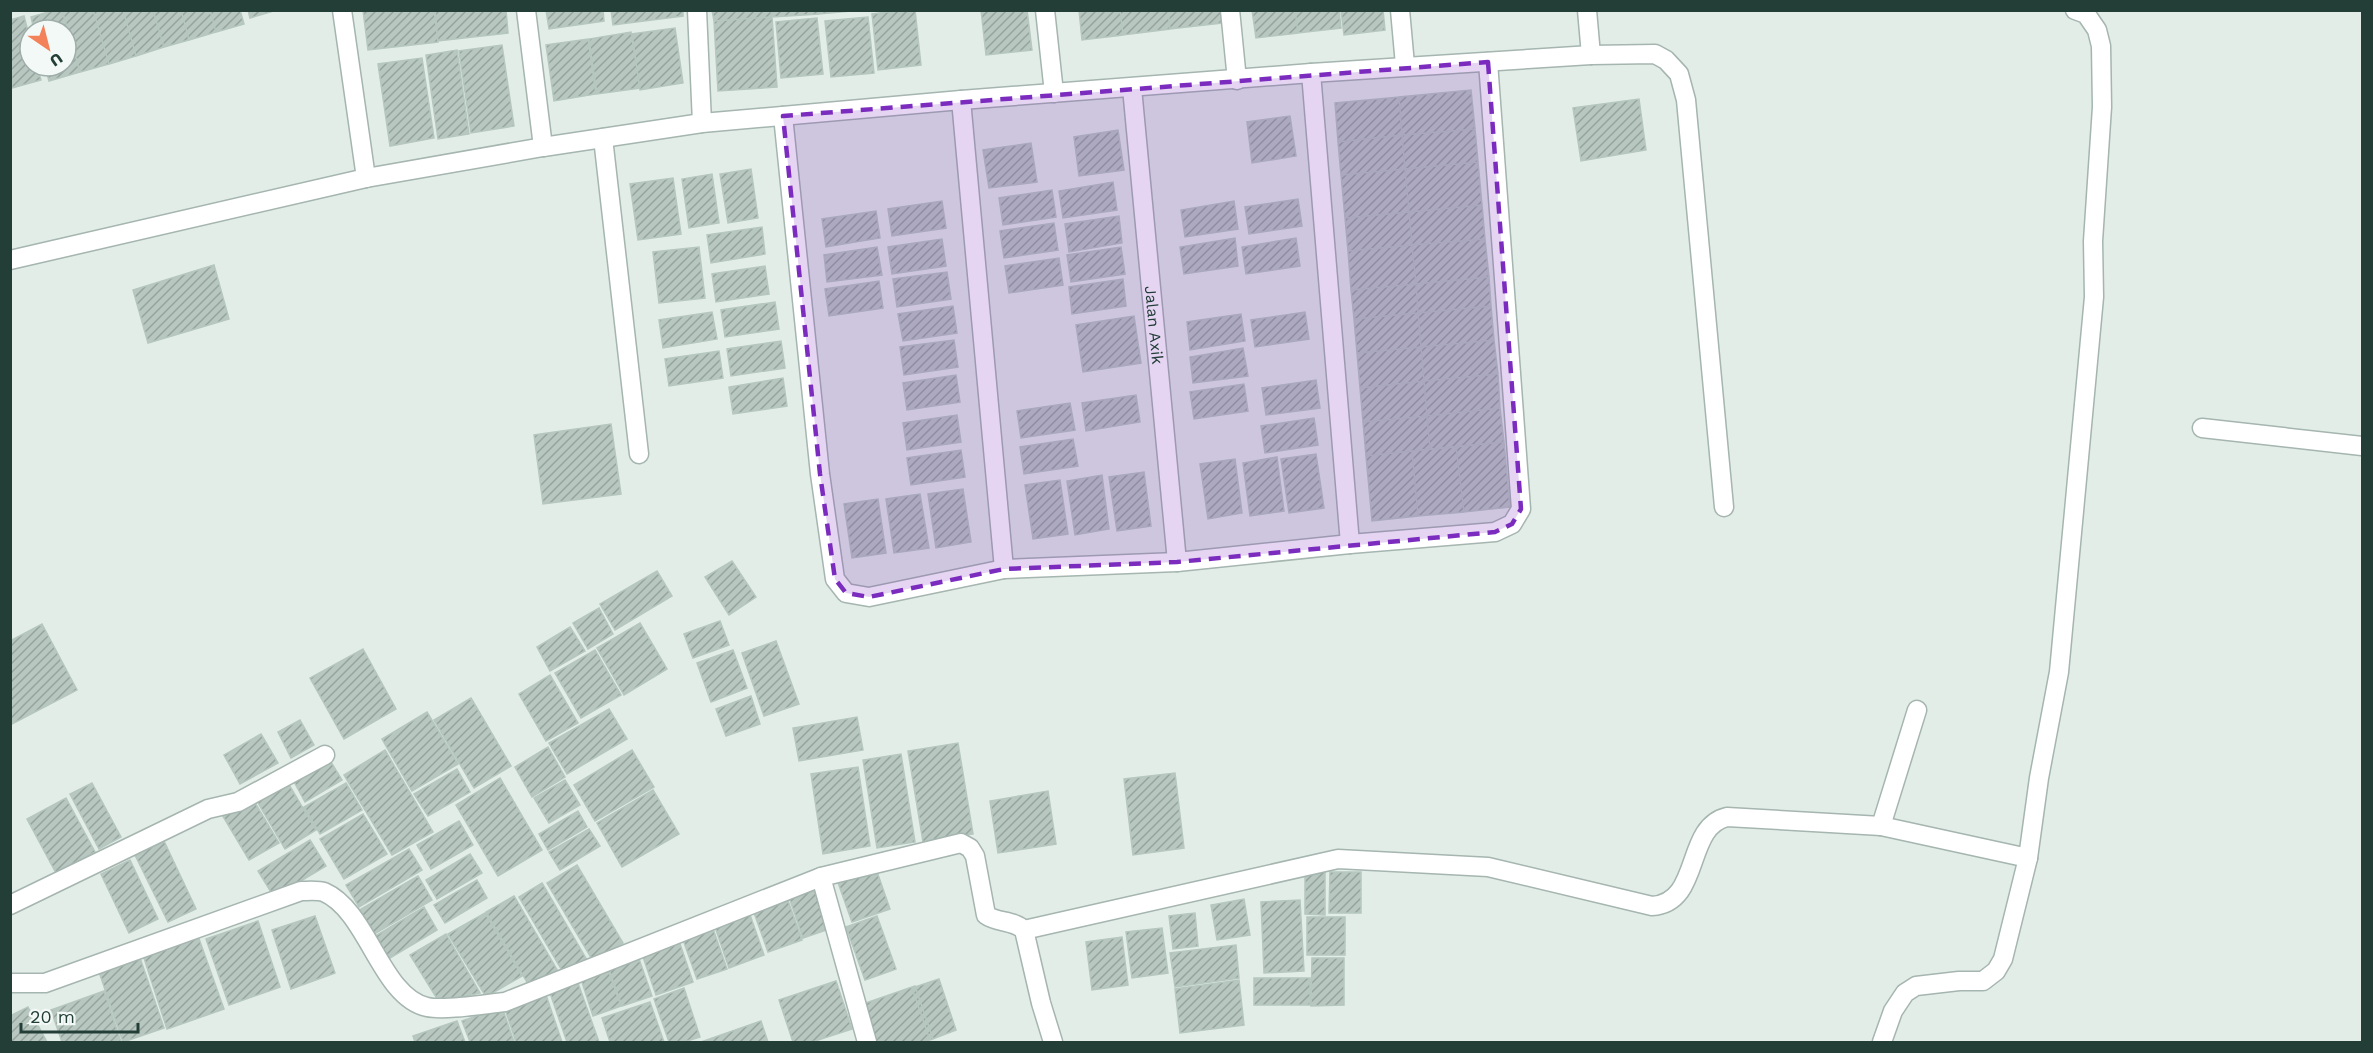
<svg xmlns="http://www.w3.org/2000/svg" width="2373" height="1053" font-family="'Work Sans',sans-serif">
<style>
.building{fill:url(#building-hatch);stroke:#b5c7bf;stroke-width:1.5}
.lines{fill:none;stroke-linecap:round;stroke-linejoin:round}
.street-casing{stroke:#a5b5af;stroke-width:21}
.street{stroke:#fff;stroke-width:18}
.marked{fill:#7b2cbf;fill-opacity:0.2;stroke:#7b2cbf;stroke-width:4.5;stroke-dasharray:12 8;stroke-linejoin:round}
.labels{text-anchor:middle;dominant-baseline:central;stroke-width:5;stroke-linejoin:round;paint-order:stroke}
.street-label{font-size:16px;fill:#223e37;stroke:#f3f9f6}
</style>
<defs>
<pattern id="building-hatch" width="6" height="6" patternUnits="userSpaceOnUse" patternTransform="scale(1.5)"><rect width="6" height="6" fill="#b8c8c1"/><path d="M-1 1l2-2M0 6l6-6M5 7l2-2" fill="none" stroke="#95a49e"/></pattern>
</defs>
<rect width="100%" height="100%" fill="#e3ede8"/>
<!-- building -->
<path class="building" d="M55 10H62L80 72 49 81 45 66H66V30H34L31 17Z
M62 10H93L109 64 80 72Z
M93 10H123L136 56 109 64Z
M123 10H153L164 47 136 56Z
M153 10H181L189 40 164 47Z
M181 10H210L216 32 189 40Z
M210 10H240L244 24 216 32Z
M248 10H277L250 18Z
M363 10H435L438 42 368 50Z
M434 10H506L508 33 438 41Z
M546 10H603L604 21 549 29Z
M611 10H683V16L613 25Z
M712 10H771L772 17 714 21Z
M771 10H818L819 14 772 17Z
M818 10H863L819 14Z
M902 10H915L921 65 878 70 872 14Z
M981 10H1027L1032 50 986 55Z
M1079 10H1120L1123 35 1082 40Z
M1120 10H1168L1170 29 1123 35Z
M1168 10H1221L1222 23 1170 29Z
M1252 10H1295L1298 33 1256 38Z
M1295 10H1339L1341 28 1298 33Z
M1341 10H1383L1385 30 1344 35Z
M24 16 30 39V66H37L41 80 12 88 10 20Z
M772 17 777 87 718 91 714 21Z
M868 17 874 73 831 77 825 21Z
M817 18 823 74 781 78 776 22Z
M675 28 683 83 640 90 632 34Z
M631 32 640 88 597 94 589 39Z
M588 39 596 94 554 101 546 45Z
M502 45 514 126 471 133 459 51Z
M457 50 469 134 438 139 426 55Z
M422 58 434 138 390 146 378 64Z
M1471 90 1475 129 1402 135 1399 97Z
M1399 97 1402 135 1338 142 1335 103Z
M1639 99 1646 150 1581 161 1573 108Z
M1290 116 1296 156 1252 163 1247 122Z
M1475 129 1478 162 1405 169 1402 135Z
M1118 130 1124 170 1079 176 1074 137Z
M1402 135 1405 169 1341 175 1338 142Z
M1031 143 1037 182 989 188 983 150Z
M1478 162 1482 205 1409 212 1405 169Z
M751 169 758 218 728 223 720 174Z
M1405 169 1409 212 1345 218 1341 175Z
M712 174 719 223 689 228 682 179Z
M673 178 681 234 638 240 630 184Z
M1113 182 1117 210 1063 218 1059 191Z
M1052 190 1056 217 1003 225 999 198Z
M1298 199 1302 226 1249 234 1245 207Z
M942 201 946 228 892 236 888 209Z
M1234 201 1238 229 1185 237 1181 210Z
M1482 205 1485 239 1412 245 1409 212Z
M876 211 880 238 826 247 822 219Z
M1409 212 1412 245 1348 251 1345 218Z
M1119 216 1122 243 1069 252 1065 224Z
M1054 223 1058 250 1004 258 1000 231Z
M762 227 765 254 711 263 707 235Z
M1235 238 1238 266 1184 274 1180 247Z
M1296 238 1300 266 1246 274 1242 247Z
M942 239 946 266 892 274 888 247Z
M1485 239 1489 277 1416 284 1412 245Z
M1412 245 1416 284 1351 290 1348 251Z
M699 247 705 298 659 303 653 252Z
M877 247 882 275 827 282 824 255Z
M1121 247 1125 274 1071 282 1067 255Z
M1059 258 1063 285 1009 293 1005 266Z
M214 265 229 319 148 343 133 290Z
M765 266 769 294 716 302 712 274Z
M947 272 951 299 897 307 893 279Z
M1489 277 1491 306 1418 313 1416 284Z
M1123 279 1126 306 1072 314 1069 287Z
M879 281 883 308 829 316 825 289Z
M1416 284 1418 313 1354 319 1351 290Z
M775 302 779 329 725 337 721 310Z
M953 306 957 333 903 341 898 314Z
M1491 306 1494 340 1421 347 1418 313Z
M712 312 717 339 663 348 659 320Z
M1305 312 1309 339 1255 347 1251 320Z
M1418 313 1421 347 1357 353 1354 319Z
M1241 314 1245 341 1190 350 1187 322Z
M1134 316 1141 363 1083 372 1076 325Z
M954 340 958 367 904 375 900 347Z
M1494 340 1498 374 1424 381 1421 347Z
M781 341 785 368 731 376 727 349Z
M1421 347 1424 381 1360 388 1357 353Z
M1243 348 1248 376 1193 383 1190 357Z
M719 351 723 378 669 386 665 359Z
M1498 374 1500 408 1427 416 1424 381Z
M956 375 960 402 907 410 903 383Z
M783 378 787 406 733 414 729 387Z
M1316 380 1320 408 1266 415 1262 388Z
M1424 381 1427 416 1363 422 1360 388Z
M1244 384 1248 411 1194 419 1190 392Z
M1136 395 1140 422 1086 431 1082 403Z
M1070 403 1075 430 1021 438 1017 411Z
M1500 408 1504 442 1430 449 1427 416Z
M957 415 961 442 907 450 903 423Z
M1427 416 1430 449 1366 456 1363 422Z
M1314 418 1318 445 1265 453 1261 426Z
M611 424 621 494 543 504 534 435Z
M1073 439 1078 466 1024 474 1020 447Z
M1504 442 1510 507 1464 512 1456 447Z
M1456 447 1464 512 1418 516 1412 451Z
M961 450 965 477 911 485 907 458Z
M1412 451 1418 516 1372 521 1366 456Z
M1316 454 1324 508 1289 513 1281 459Z
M1277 457 1284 511 1250 516 1243 463Z
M1235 459 1242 513 1208 519 1200 464Z
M1144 472 1151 526 1117 531 1109 477Z
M1102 475 1109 529 1075 535 1067 481Z
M1060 480 1068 534 1033 539 1025 485Z
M963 489 971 542 936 548 928 494Z
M920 494 929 548 894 553 886 499Z
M878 499 886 553 852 558 844 504Z
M732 561 756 597 729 615 705 577Z
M657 571 672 596 615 630 600 604Z
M599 608 613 634 588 649 573 623Z
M720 621 729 645 693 658 684 634Z
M640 623 667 669 624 695 597 648Z
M42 624 77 690 10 725V641Z
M570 627 585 651 550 671 537 647Z
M776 641 799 704 764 716 742 653Z
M363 649 396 709 344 739 310 678Z
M595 650 621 695 581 718 555 673Z
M733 650 747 688 711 702 697 663Z
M550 675 578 723 546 741 519 694Z
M751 696 760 724 726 736 716 709Z
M471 698 511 766 474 788 434 720Z
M609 709 627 739 567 774 549 743Z
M427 712 458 764 412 791 382 739Z
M857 717 863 750 799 761 793 728Z
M300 720 314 745 291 758 278 732Z
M261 734 278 763 240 784 224 755Z
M958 743 973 834 923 842 908 751Z
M548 747 565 777 532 797 515 767Z
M385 750 433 832 392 855 344 775Z
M632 750 654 787 595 821 574 785Z
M901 754 915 842 877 848 863 760Z
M328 757 342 780 305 802 292 778Z
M858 767 870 846 823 854 811 774Z
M457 769 470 792 428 816 414 794Z
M1175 773 1184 848 1133 855 1124 779Z
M285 778 316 830 285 849 254 796Z
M500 778 542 850 498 876 456 805Z
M565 780 580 805 549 823 534 798Z
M92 783 121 837 99 849 70 794Z
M346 783 362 810 320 834 304 807Z
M653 790 679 834 622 867 597 823Z
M1048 791 1056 844 998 853 990 801Z
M251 796 279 843 249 860 221 813Z
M66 798 95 852 56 873 27 819Z
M578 811 587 827 548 850 539 834Z
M363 814 387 854 344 879 320 839Z
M459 821 473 845 431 869 417 845Z
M589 829 600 846 560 870 549 852Z
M310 840 326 866 274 897 258 871Z
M164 841 196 909 168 922 135 855Z
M409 849 422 870 359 907 346 885Z
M470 854 482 873 437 899 426 880Z
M130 860 158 919 129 933 101 874Z
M874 863 890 909 852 922 836 877Z
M577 865 623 943 593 961 547 883Z
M1305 872H1325V915L1305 914Z
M1330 872H1361V913H1329Z
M418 876 432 900 371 936 356 912Z
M477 880 487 898 445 923 434 905Z
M542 883 587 960 564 974 519 897Z
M817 885 832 928 803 938 788 894Z
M786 895 802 940 768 952 752 907Z
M514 896 559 973 531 989 486 912Z
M1244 899 1250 935 1217 940 1211 905Z
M1300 900 1304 971 1264 973 1261 902Z
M424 907 437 930 385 961 372 938Z
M748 909 764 955 729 968 713 921Z
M485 913 522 976 486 997 448 934Z
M1195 913 1198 946 1173 949 1169 916Z
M315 916 335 973 291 989 272 930Z
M877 916 896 969 865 980 846 927Z
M1307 917H1345V955H1307Z
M258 921 280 987 229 1005 206 939Z
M712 926 727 969 697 979 682 937Z
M1162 928 1168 973 1132 978 1126 932Z
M446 934 480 993 439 1002 410 955Z
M198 936 224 1009 167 1029 143 955Z
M1122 937 1128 985 1092 990 1086 942Z
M678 938 693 982 656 995 641 951Z
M1236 945 1239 978 1175 987 1170 953Z
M139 955 164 1028 123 1042 98 969Z
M638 956 652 996 622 1006 608 967Z
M1312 958H1344V1005L1311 1006Z
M607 967 621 1006 593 1016 580 976Z
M1254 978H1310V1005H1254Z
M939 979 956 1030 930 1040 912 988Z
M1239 980 1244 1025 1180 1033 1175 989Z
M836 981 852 1029 812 1042H793L779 1000Z
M578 983 599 1042H567L550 993Z
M915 986 933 1039 923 1042H877L863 1004Z
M684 988 700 1037 684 1042H669L654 999Z
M104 991 121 1042H62L51 1010Z
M546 995 562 1042H516L505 1009Z
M650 1002 664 1042H610L602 1018Z
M28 1007 47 1042H10V1016Z
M502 1007 514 1042H470L462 1021Z
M457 1021 465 1042H415L413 1036Z
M761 1021 768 1042H701Z"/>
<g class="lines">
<defs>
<g id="street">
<path d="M342 10 366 178"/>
<path d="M526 10 543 147"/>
<path d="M697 10 702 123"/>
<path d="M1045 10 1054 93"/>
<path d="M1230 10 1237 80"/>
<path d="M1400 10 1405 65"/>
<path d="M1587 10 1591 55"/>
<path d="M1311 73 1350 544"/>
<path id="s1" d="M1132 88 1177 562"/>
<path d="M961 100 1004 569"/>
<path d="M783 116 820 474 835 579 846 593 869 597 1004 569 1177 562 1350 544 1495 532 1512 524 1521 509 1488 62"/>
<path d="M603 138 639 454"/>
<path d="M10 260 366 178 543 147 702 123 961 100 1311 73 1591 55 1655 54 1666 60 1679 74 1686 100 1724 507"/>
<path d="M2202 428 2362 446"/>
<path d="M1881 826 1917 710"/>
<path d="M821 877 867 1042"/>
<path d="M10 905 208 809 238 802 325 755"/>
<path d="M1024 930 1338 859 1488 867 1652 906C1702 903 1684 827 1727 817L1881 826 2028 858"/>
<path d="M10 983H45L301 891C308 891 318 890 324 892 368 911 381 997 427 1007 445 1011 485 1004 505 1002L821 877 961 843 970 848 975 856 986 915C997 923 1014 920 1024 930L1041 1003 1053 1042"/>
<path d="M1882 1042 1893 1011 1905 993 1916 986 1959 981H1983L1996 971 2003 959 2028 858 2039 778 2059 672 2094 297 2093 241 2102 107 2101 46 2097 30 2086 14 2075 10"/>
</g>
</defs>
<!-- street casing -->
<use href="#street" class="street-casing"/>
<!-- street -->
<use href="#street" class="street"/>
</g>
<!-- marked area -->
<path class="marked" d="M1488 62 1521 509 1512 524 1495 532 1177 562 1004 569 869 597 846 593 835 579 820 474 783 116Z"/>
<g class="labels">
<!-- street labels -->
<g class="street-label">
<text stroke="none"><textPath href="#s1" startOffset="238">Jalan Axik</textPath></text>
</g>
</g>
<!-- border -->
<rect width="2373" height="1053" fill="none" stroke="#223e37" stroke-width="24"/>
<!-- north arrow -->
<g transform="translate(48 48) rotate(145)"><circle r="28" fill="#f3f9f6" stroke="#9faeaa" stroke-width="1.5"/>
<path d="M0-4.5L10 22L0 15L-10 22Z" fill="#f3825a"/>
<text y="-9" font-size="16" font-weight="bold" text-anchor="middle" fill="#223e37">U</text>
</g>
<!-- scale -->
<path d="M21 1023v9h117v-9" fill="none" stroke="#223e37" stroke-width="3"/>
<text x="30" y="1023" font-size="18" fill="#223e37" stroke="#f3f9f6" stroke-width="4.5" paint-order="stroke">20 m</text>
</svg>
